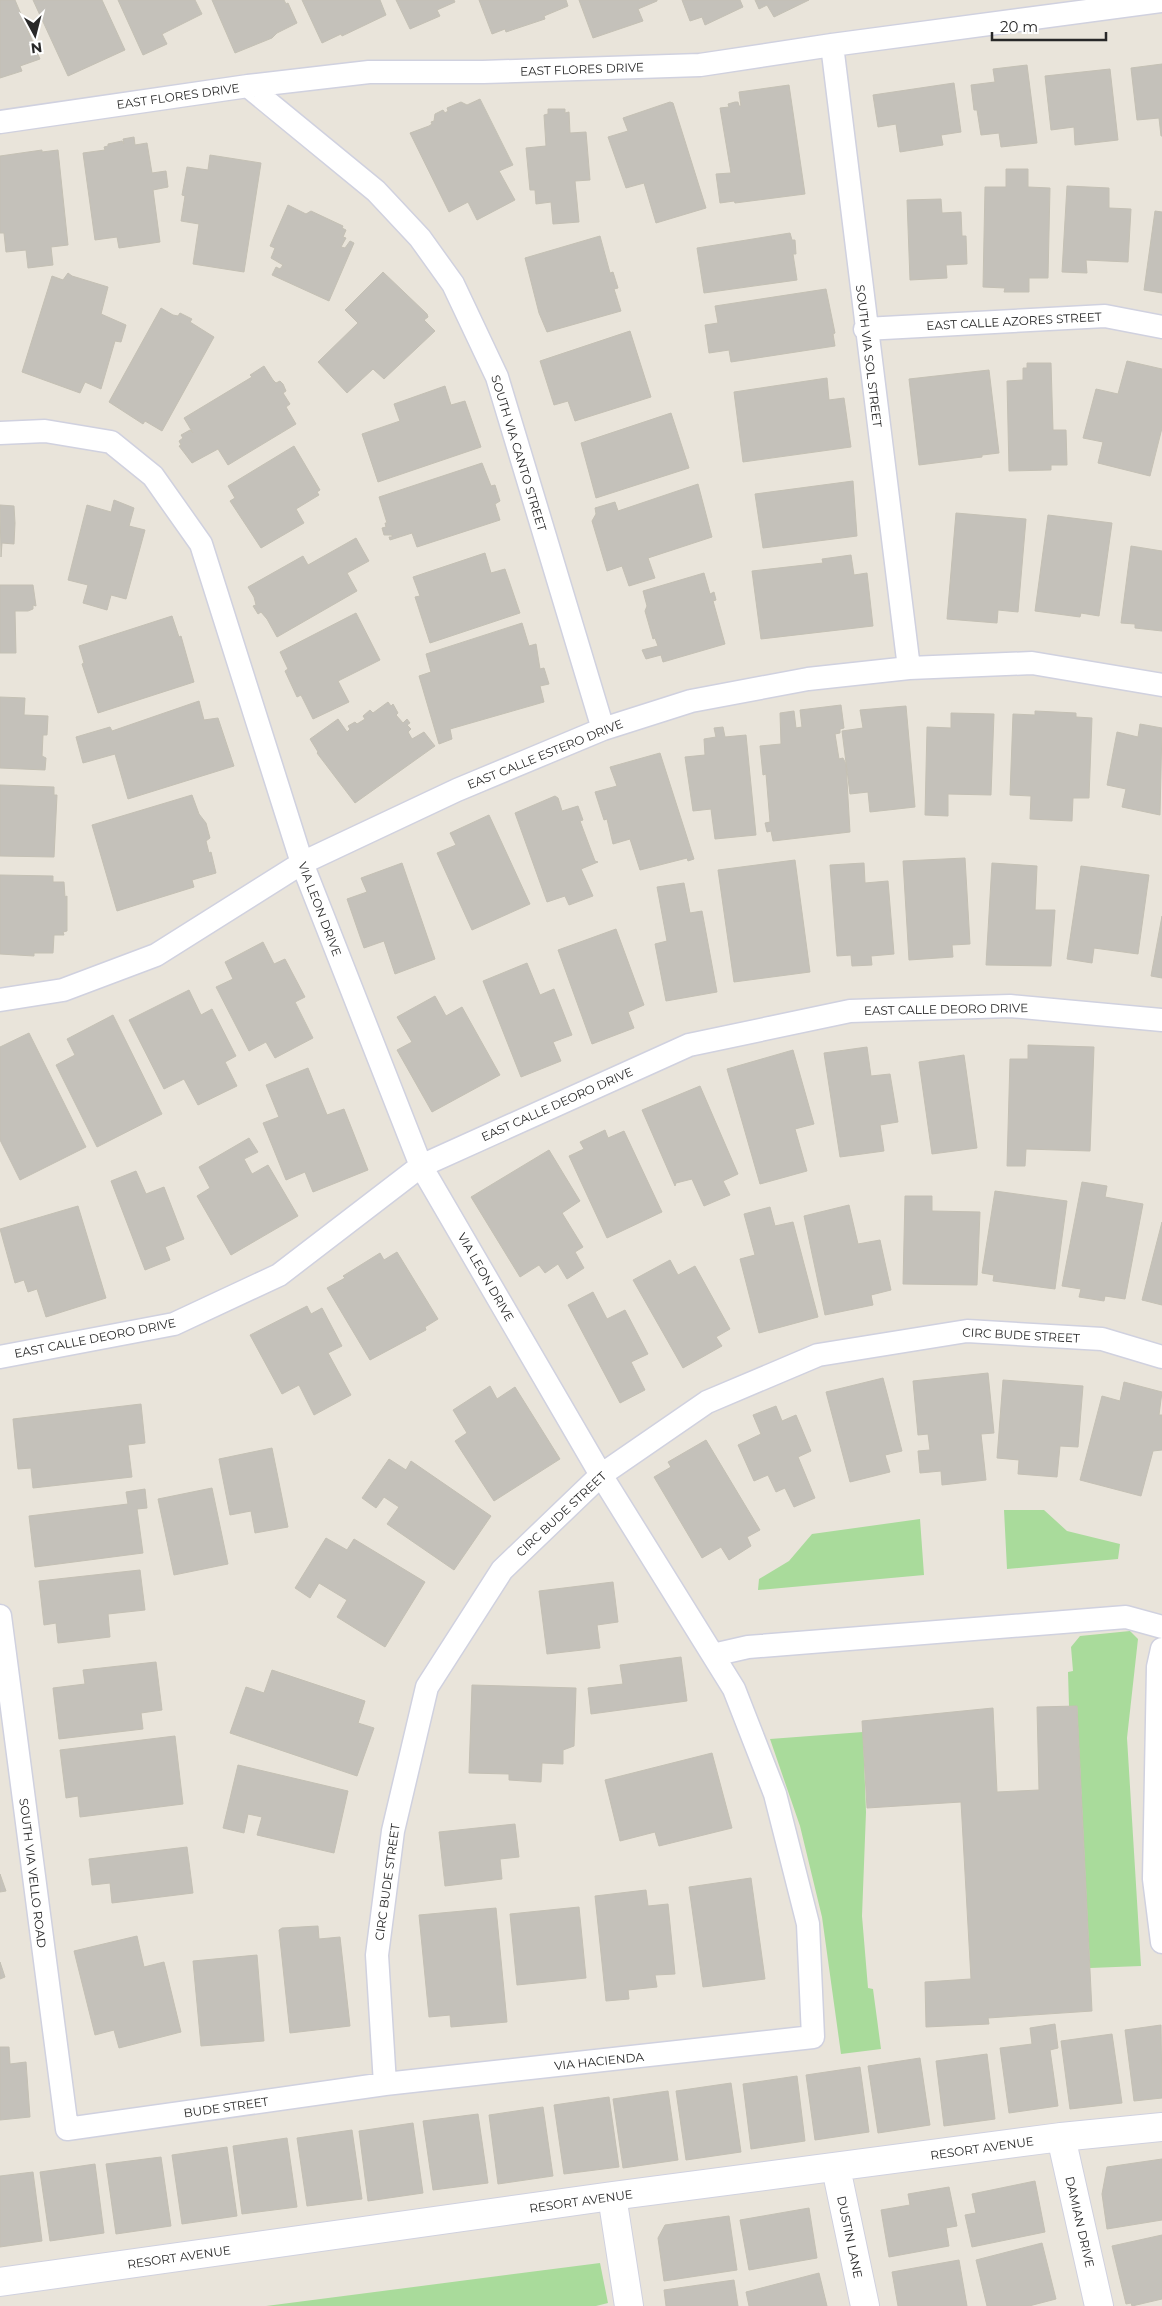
<svg xmlns="http://www.w3.org/2000/svg" width="1162" height="2306" font-family="Montserrat,sans-serif">
<style>
.green{fill:#a9db9b}
.building{fill:#c4c1ba;stroke:#c4c0b4}
.lines{fill:none;stroke-linecap:round;stroke-linejoin:round}
.lane-casing{stroke:#d0d1df;stroke-width:25}
.street-casing{stroke:#d0d1df;stroke-width:30}
.lane{stroke:#fff;stroke-width:22}
.street{stroke:#fff;stroke-width:28}
.labels{text-anchor:middle;dominant-baseline:central;stroke-width:4;stroke-linejoin:round;paint-order:stroke}
.street-label{font-size:12px;fill:#282828;stroke:#fff}
</style>
<rect width="100%" height="100%" fill="#e9e4da"/>
<!-- green -->
<path class="green" d="M1004 1510H1044L1067 1531 1120 1544 1118 1559 1007 1569Z
M920 1519 924 1575 758 1590 759 1579 789 1561 812 1534Z
M1130 1631 1138 1639 1127 1738 1141 1966 1090 1968 1077 1706H1069L1068 1672 1073 1671 1071 1647 1080 1636Z
M863 1732 866 1812 862 1916 868 1988 873 1989 881 2049 841 2054 822 1917 800 1826 770 1739Z
M600 2263 608 2303 596 2306H266Z"/>
<!-- building -->
<path class="building" d="M0 0H15L40 59 20 66 22 71 0 78Z
M33 0H102L125 50 68 76Z
M118 0H195L202 14 162 34 167 44 143 55Z
M212 0H284L286 4 288 3 297 23 277 33 272 38 235 53Z
M302 0H380L386 15 342 36 341 34 322 43Z
M396 0H454L455 2 437 10 440 16 410 29Z
M479 0H566L568 6 544 16 545 19 506 32 505 29 492 34Z
M579 0H657V1L638 9 643 21 593 38Z
M682 0H740L743 7 705 25 702 17 690 21Z
M755 0H809L774 17 767 5 759 9Z
M1162 64V136H1161L1159 118 1137 120 1131 68Z
M1027 65 1037 143 1001 147 999 133 981 135 977 110H974L971 85 995 82 993 69Z
M1110 69 1118 140 1075 145 1074 127 1051 130 1045 76Z
M954 83 961 132 941 135 943 145 900 152 896 124 878 127 873 95Z
M789 85 805 194 735 203 734 201 720 203 716 174 731 173 720 108 729 107 728 104 735 102H738L739 106H741L739 92Z
M480 99 513 165 499 171 515 200 477 220 468 202 449 212 410 133 429 126 432 124 431 122 434 121 435 114 443 110 445 113 448 111 447 108 461 102 467 105Z
M670 102 673 103 706 208 656 223 644 183 626 188 608 137 628 131 623 118Z
M548 109H565V113L569 112 570 133 586 132 590 180 575 181 579 222 553 224 551 202 536 204 535 190H530L526 148 546 146 544 115 548 114Z
M134 137 135 145 147 143 152 173 166 171 168 187 153 190 160 242 119 248 117 237 95 240 83 153 105 150 104 147 108 146V144L122 141 124 144 123 139Z
M42 150V152L58 150 68 245 51 247 53 265 28 268 26 250 6 252 4 233H0V156Z
M210 155 261 163 244 272 193 264 199 224 181 221 185 196 182 195 187 167 208 170Z
M1006 169H1028V187L1050 188 1048 278H1029V292H1004L1005 288 983 287 985 187H1006Z
M1067 186 1109 188V208L1131 209 1128 262 1086 260 1087 273 1062 272Z
M941 199 942 213 961 212 962 236H966L967 264 946 265 947 278 910 280 907 200Z
M288 205 306 214 311 211 343 226 342 228 346 230 343 237 346 238 341 247 345 248 350 241 354 243 329 301 272 275 276 267 280 269 283 265 271 258 275 248 270 246Z
M1155 211 1162 212V293L1144 290Z
M790 233 792 240H795L796 254H793L797 280 704 293 697 248Z
M600 236 610 273 613 272 618 288 614 289 621 311 547 332 539 313 525 258Z
M383 272 427 314 428 317 424 320 435 331 384 379 373 369 347 393 318 362 358 323 345 310Z
M68 273 72 276 108 287 101 314 126 325 121 342 115 341 101 389 85 382 80 393 22 372 52 276 63 280Z
M826 289 835 333 833 334 835 346 731 362 729 350 709 353 705 325 718 323 715 306Z
M161 308 173 315 178 316 180 313 192 319 190 322 214 337 162 431 145 421 143 424 109 402Z
M630 331 651 397 575 421 568 401 554 405 540 361Z
M1127 361 1162 369V428L1150 476 1098 463 1103 442 1083 438 1096 389 1118 394Z
M1027 363H1051L1053 430H1066L1067 465H1051V470L1009 471 1007 381 1023 380V368H1027Z
M264 366 273 380 276 383 280 381 283 384 286 391 283 393 290 404 286 407 296 424 228 465 218 449 192 463 179 446 181 445 179 441 183 438 181 435 190 430 193 433 184 418 252 377 250 375Z
M989 370 999 453 982 455V457L919 465 909 379Z
M827 378 829 400 844 398 851 447 743 462 734 392Z
M445 386 451 405 465 401 481 447 378 482 362 434 400 421 394 404Z
M671 413 689 468 596 498 581 443Z
M294 446 320 490 317 492 319 495 296 509 304 523 261 548 230 501 235 498 228 486Z
M482 463 491 486 495 485 500 501 495 504 500 520 417 547 412 533 390 540 389 537H392V535H384L382 528 386 527 385 523H387L379 497Z
M853 481 857 536 763 548 755 494Z
M698 484 712 537 648 558 655 578 629 586 622 566 607 571 592 521 596 514 595 508 615 502 618 511Z
M114 500 134 508 129 526 145 530 126 599 111 595 107 610 83 603 88 585 68 580 87 505 111 512Z
M0 505 14 506 15 523 14 544 2 543 1 557Z
M956 513 1026 519 1018 612 998 610 997 623 947 619Z
M1048 515 1112 523 1099 616 1081 613 1080 617 1035 611Z
M356 538 369 561 347 573 357 591 277 637 267 619 261 612 258 614 253 606 256 605 254 597 248 587 303 556 308 565Z
M1131 546 1162 551V631L1135 628V624L1121 623Z
M485 553 491 573 505 569 520 613 430 643 415 597 420 596 413 577Z
M851 555 854 575 867 573 873 626 761 639 752 571 823 563 822 559Z
M704 573 710 594 714 592 716 600 713 601 725 644 663 662 661 655 646 659 642 650 658 646 655 638 653 639 645 611 647 606 643 591Z
M0 585H33L36 606 33 605V609L28 611H15L16 653H0Z
M356 613 380 660 338 681 349 702 313 719 301 695 297 697 285 671 288 669 280 652Z
M172 616 179 637 181 636 194 682 98 713 82 664 84 663 79 646Z
M522 623 529 646 536 644 540 669 544 668 549 684 540 686 544 702 450 729 452 739 439 744 419 676 431 672 426 654Z
M0 697 25 698 24 715 48 716 47 735H43L42 756 46 758 45 770 0 768Z
M199 701 204 720 218 718 234 766 128 799 115 754 83 763 76 737 110 727 112 731Z
M388 702 391 706 393 704 398 713 396 715 403 723 407 719 410 723 407 725 411 729 408 732 412 739 424 732 435 746 355 803 317 753 318 752 310 739 338 719 347 732 350 729 348 726 355 722 357 724 365 719 363 716 370 710 373 713Z
M841 705 844 728 840 729V733L835 734 839 759 843 758 846 764 850 832 773 841 771 831 767 832 765 823 770 822 766 774 763 775 760 746 781 744 780 713 794 711 796 728 802 727 800 710Z
M906 706 915 807 870 812 868 792 850 794 842 731 863 728 860 710Z
M1035 711 1076 713V717L1092 718 1089 798H1073L1072 821 1030 819 1031 796 1010 795 1013 714 1035 715Z
M951 713 994 714 991 795 948 794V816L925 815 927 727 951 728Z
M1140 724 1162 728 1160 815 1122 807 1126 789 1107 785 1117 732 1138 737Z
M723 727 725 737 746 735 756 835 715 839 711 809 693 811 685 757 705 755 704 739 716 737 714 728Z
M660 753 694 859 688 861 687 858 640 870 630 839 613 844 607 819 604 820 595 792 617 786 610 767Z
M0 785 54 787V795H57L54 857 0 856Z
M192 795 199 814 206 823 210 838 206 841 209 853 211 852 216 873 192 880 194 887 117 911 92 825Z
M555 796 558 798 562 811 578 806 583 820 580 821 595 861 598 862 581 869 593 896 569 905 565 896 547 902 515 813Z
M489 815 530 904 472 930 437 853 456 845 450 833Z
M965 858 970 944 952 945 953 957 909 960 903 861Z
M795 860 810 972 734 982 718 870Z
M402 863 435 959 395 974 384 941 364 948 347 899 367 892 361 878Z
M864 863 865 883 888 881 894 954 871 956 872 965 852 966 851 955 837 956 830 865Z
M992 863 1037 866 1035 910H1055L1051 966 986 965Z
M1081 866 1149 875 1138 954 1094 948 1092 963 1067 959Z
M0 875 53 876V882H64L65 897 67 896V931L63 932 64 935H54L53 953H34V956L0 954Z
M684 883 690 913 702 911 717 992 666 1001 655 944 667 941 657 887Z
M1162 916V978L1151 976Z
M616 929 644 1005 628 1012 634 1028 592 1044 558 950Z
M263 942 274 964 285 959 305 997 295 1002 313 1038 275 1058 266 1042 249 1051 216 987 233 979 225 962Z
M527 963 540 995 554 989 572 1035 553 1042 561 1061 521 1077 483 981Z
M189 990 201 1015 212 1009 236 1056 225 1062 237 1086 198 1105 184 1079 164 1089 129 1020Z
M435 996 446 1016 462 1007 500 1075 432 1112 397 1050 412 1042 397 1017Z
M113 1015 162 1114 97 1147 56 1065 75 1055 67 1039Z
M29 1033 86 1147 20 1180 0 1140V1047Z
M1028 1045 1094 1047 1090 1151 1026 1149 1025 1166H1007L1010 1059H1028Z
M867 1047 871 1076 890 1074 898 1122 880 1125 884 1151 840 1157 824 1053Z
M793 1050 814 1124 795 1129 807 1171 760 1184 727 1069Z
M964 1055 977 1148 932 1154 919 1062Z
M308 1068 327 1115 344 1109 368 1170 313 1192 305 1172 286 1180 263 1123 279 1117 266 1085Z
M700 1086 738 1174 723 1181 730 1195 704 1206 692 1179 676 1183 675 1186 642 1110Z
M605 1130 608 1138 624 1131 662 1212 607 1238 569 1156 584 1149 580 1142Z
M249 1138 258 1152 244 1159 252 1174 268 1165 298 1216 231 1255 197 1196 210 1188 199 1167Z
M549 1150 580 1201 562 1213 583 1247 575 1252 584 1268 567 1279 558 1264 545 1273 539 1265 520 1277 471 1197Z
M136 1171 146 1194 164 1187 184 1239 165 1247 170 1260 145 1270 111 1181Z
M1082 1182 1107 1186 1105 1197 1143 1204 1125 1299 1105 1296 1104 1301 1079 1297 1081 1289 1062 1286Z
M995 1191 1067 1201 1055 1289 993 1281 994 1275 982 1273Z
M905 1196H932V1211L980 1212 977 1285 903 1284Z
M849 1205 858 1244 880 1240 891 1290 871 1295 873 1305 825 1315 804 1216Z
M78 1206 106 1298 46 1317 37 1289 28 1292 24 1280 15 1283 0 1229Z
M770 1207 775 1226 793 1222 818 1317 759 1333 740 1259 755 1255 744 1214Z
M1162 1222V1305L1142 1300Z
M397 1252 438 1319 425 1327 426 1330 370 1360 327 1288 345 1278 343 1276 380 1253 384 1260Z
M670 1260 678 1275 695 1266 730 1329 716 1337 722 1346 683 1368 633 1280Z
M593 1292 607 1319 625 1310 648 1354 631 1362 645 1390 620 1403 568 1305Z
M307 1306 311 1314 322 1308 342 1346 328 1353 351 1395 314 1415 299 1385 282 1394 250 1335Z
M988 1373 994 1433 981 1434 986 1480 942 1485 941 1471 920 1473 918 1451 930 1450 928 1434 918 1435 913 1381Z
M883 1378 902 1451 885 1455 890 1472 850 1482 826 1392Z
M1003 1380 1083 1386 1078 1447 1060 1446 1057 1477 1018 1474 1019 1460 997 1458Z
M1124 1382 1162 1392 1159 1415H1162V1450L1153 1451 1141 1496 1080 1480 1102 1396 1120 1401Z
M490 1386 497 1399 515 1387 560 1459 494 1501 455 1441 467 1433 453 1410Z
M141 1404 145 1443 128 1445 132 1477 33 1488 31 1468 18 1469 13 1419Z
M776 1406 782 1421 796 1415 811 1451 798 1457 815 1498 794 1507 785 1488 776 1492 768 1475 754 1481 738 1445 761 1434 753 1415Z
M706 1440 760 1530 747 1537 751 1546 729 1560 721 1547 702 1558 654 1477 671 1467 668 1462Z
M272 1448 288 1527 255 1533 251 1511 230 1515 219 1459Z
M389 1459 406 1470 411 1461 491 1516 454 1570 387 1524 399 1507 384 1497 376 1508 362 1498Z
M212 1488 228 1564 174 1575 158 1499Z
M145 1489 147 1508 137 1509 143 1553 35 1567 29 1516 128 1504 126 1492Z
M326 1538 347 1550 354 1539 425 1582 385 1647 337 1617 347 1600 319 1583 310 1598 295 1588Z
M140 1570 145 1610 108 1614 110 1637 58 1643 56 1623 44 1625 39 1581Z
M613 1582 618 1622 597 1625 600 1648 547 1654 539 1591Z
M681 1657 687 1701 591 1714 588 1688 623 1684 620 1665Z
M156 1662 162 1710 141 1713 143 1729 59 1739 53 1688 85 1684 83 1670Z
M272 1670 365 1701 358 1723 374 1728 357 1776 230 1733 246 1687 264 1693Z
M472 1685 576 1688 574 1746 563 1750V1764L542 1763 541 1782 509 1780V1774L469 1773Z
M1077 1706 1092 2011 988 2018 989 2024 926 2027 925 1982 971 1979 961 1802 867 1808 862 1721 993 1708 997 1792 1039 1790 1037 1707Z
M175 1736 183 1804 80 1817 78 1796 66 1798 60 1750Z
M712 1753 732 1828 659 1846 655 1832 620 1841 605 1780Z
M238 1765 348 1791 334 1853 257 1835 262 1817 248 1814 244 1833 223 1828Z
M515 1824 519 1857 500 1859 502 1879 445 1886 439 1832Z
M187 1847 193 1893 112 1903 110 1883 92 1885 89 1859Z
M0 1874 6 1891 0 1892Z
M751 1878 765 1979 703 1987 689 1887Z
M646 1890 648 1906 668 1904 675 1974 655 1975 657 1987 628 1990 629 1999 606 2001 595 1896Z
M579 1907 586 1978 517 1985 510 1914Z
M496 1908 507 2022 451 2027 450 2015 429 2017 419 1915Z
M318 1926 319 1939 340 1937 350 2026 290 2033 279 1930 282 1928Z
M137 1936 144 1967 164 1962 181 2032 119 2048 114 2030 95 2035 74 1951Z
M257 1955 264 2041 201 2046 193 1961Z
M0 1962 5 1977 0 1979Z
M1055 2024 1058 2048 1050 2050 1058 2106 1009 2113 1000 2048 1032 2044 1030 2028Z
M1161 2025 1162 2098 1134 2101 1125 2030Z
M1112 2034 1122 2103 1070 2109 1061 2041Z
M0 2047H9L10 2064 26 2062 30 2117 0 2120Z
M987 2054 995 2119 944 2126 936 2061Z
M920 2058 930 2125 878 2133 868 2066Z
M860 2067 869 2132 815 2140 806 2075Z
M797 2076 805 2141 751 2149 743 2084Z
M731 2083 741 2152 686 2160 676 2091Z
M668 2091 678 2160 623 2168 613 2099Z
M609 2097 619 2167 564 2174 554 2105Z
M543 2107 553 2176 498 2184 489 2115Z
M478 2114 488 2183 433 2190 423 2121Z
M413 2123 423 2193 368 2201 359 2131Z
M352 2130 362 2199 307 2206 297 2138Z
M287 2138 297 2207 242 2214 233 2146Z
M227 2147 237 2216 182 2224 172 2155Z
M161 2157 171 2226 116 2234 106 2164Z
M1162 2159V2220L1107 2229 1102 2194 1107 2167Z
M95 2164 104 2233 50 2241 40 2172Z
M33 2172 42 2241 0 2247V2176Z
M1035 2181 1045 2232 972 2247 965 2215 976 2213 972 2194Z
M949 2187 957 2226 946 2228 949 2246 889 2257 881 2210 910 2205 908 2194Z
M809 2208 817 2258 749 2270 740 2220Z
M729 2216 737 2270 664 2281 658 2238 665 2225Z
M1162 2235V2299L1132 2306 1131 2303 1126 2304 1112 2246Z
M1042 2243 1056 2299 1029 2306H987L976 2260Z
M959 2260 967 2306H898L892 2272Z
M819 2273 827 2306H749L746 2292Z
M734 2280 738 2306H666L664 2290Z"/>
<g class="lines">
<defs>
<path id="lane" d="M832 45 909 668
M248 86 376 191 420 238 453 284 497 377 603 729
M0 122 248 86 369 72H483L700 65 832 45 1162 1
M865 329 1105 316 1162 327
M0 433 45 431 111 442 153 476 201 544 302 863 421 1166 601 1475 734 1689 775 1794 808 1924 813 2037 385 2084 67 2129 0 1616
M0 1000 63 990 156 955 302 863 457 790 603 729 691 701 808 679 909 668 1032 663 1162 685
M0 1357 174 1324 279 1275 421 1166 689 1045 850 1011 1010 1006 1162 1020
M1162 1649 1158 1667 1154 1879 1162 1942
M713 1655 748 1647 1126 1617 1162 1627
M385 2084 377 1955 393 1831 427 1687 502 1570 601 1475 707 1402 818 1355 967 1331 1102 1339 1162 1357"/>
<path id="street" d="M1061 2137 1099 2306
M836 2168 865 2306
M612 2196 629 2306
M0 2282 612 2196 1061 2137 1162 2127"/>
</defs>
<!-- lane casing -->
<use href="#lane" class="lane-casing"/>
<!-- street casing -->
<use href="#street" class="street-casing"/>
<!-- lane -->
<use href="#lane" class="lane"/>
<!-- street -->
<use href="#street" class="street"/>
</g>
<g class="labels">
<!-- street labels -->
<g class="street-label">
<text transform="translate(582 69) rotate(-2)">EAST FLORES DRIVE</text>
<text transform="translate(178 96) rotate(-8)">EAST FLORES DRIVE</text>
<text transform="translate(1014 321) rotate(-3)">EAST CALLE AZORES STREET</text>
<text transform="translate(869 356) rotate(83)">SOUTH VIA SOL STREET</text>
<text transform="translate(519 453) rotate(73)">SOUTH VIA CANTO STREET</text>
<text transform="translate(545 754) rotate(-22)">EAST CALLE ESTERO DRIVE</text>
<text transform="translate(320 909) rotate(69)">VIA LEON DRIVE</text>
<text transform="translate(946 1009) rotate(-1)">EAST CALLE DEORO DRIVE</text>
<text transform="translate(557 1104) rotate(-24)">EAST CALLE DEORO DRIVE</text>
<text transform="translate(486 1277) rotate(60)">VIA LEON DRIVE</text>
<text transform="translate(1021 1335) rotate(3)">CIRC BUDE STREET</text>
<text transform="translate(95 1338) rotate(-11)">EAST CALLE DEORO DRIVE</text>
<text transform="translate(561 1514) rotate(-43)">CIRC BUDE STREET</text>
<text transform="translate(33 1873) rotate(83)">SOUTH VIA VELLO ROAD</text>
<text transform="translate(387 1882) rotate(-82)">CIRC BUDE STREET</text>
<text transform="translate(599 2061) rotate(-6)">VIA HACIENDA</text>
<text transform="translate(226 2107) rotate(-8)">BUDE STREET</text>
<text transform="translate(982 2148) rotate(-8)">RESORT AVENUE</text>
<text transform="translate(581 2201) rotate(-8)">RESORT AVENUE</text>
<text transform="translate(1080 2222) rotate(77)">DAMIAN DRIVE</text>
<text transform="translate(850 2237) rotate(78)">DUSTIN LANE</text>
<text transform="translate(179 2257) rotate(-8)">RESORT AVENUE</text>
</g>
</g>
<!-- north arrow -->
<g transform="translate(35 35) rotate(173)" stroke="#ffffff" stroke-width="4" paint-order="stroke">
<path d="M0-4L9 19L0 12L-9 19Z" fill="#282828"/>
<text y="-8" font-size="14" font-weight="bold" text-anchor="middle" fill="#282828">N</text>
</g>
<!-- scale -->
<path d="M992 32v8h114v-8" fill="none" stroke="#282828" stroke-width="2.5"/>
<text x="1000" y="32" font-size="15" fill="#282828" stroke="#ffffff" stroke-width="4" paint-order="stroke">20 m</text>
</svg>
